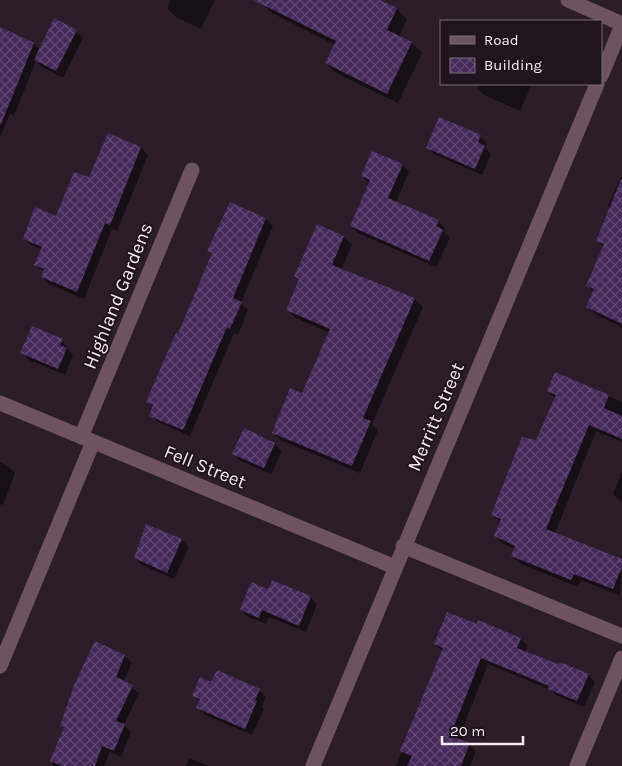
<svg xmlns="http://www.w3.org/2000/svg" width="622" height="766" font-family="Karla,sans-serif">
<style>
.shadow{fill:#0007}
.building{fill:url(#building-cross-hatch)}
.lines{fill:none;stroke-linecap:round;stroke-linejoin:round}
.street{stroke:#6c535f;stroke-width:15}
.labels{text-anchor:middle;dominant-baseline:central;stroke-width:4;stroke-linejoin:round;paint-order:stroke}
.street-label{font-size:19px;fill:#f5ebf4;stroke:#211421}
</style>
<defs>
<pattern id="building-cross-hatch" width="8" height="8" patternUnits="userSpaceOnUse" patternTransform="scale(1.25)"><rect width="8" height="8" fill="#452a59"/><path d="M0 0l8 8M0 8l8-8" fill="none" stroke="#604971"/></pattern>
</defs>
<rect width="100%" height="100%" fill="#2b1d2a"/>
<!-- shadow -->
<path class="shadow" d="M171 0H215L201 29 177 18 167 8Z
M253 0H378L397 9 407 19 399 37 412 43 422 53 398 103 336 73 326 63 335 45 272 13 263 5Z
M0 28 34 44 40 50 76 31 83 38 63 78 42 67 36 61 14 116 10 114 0 137Z
M479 84H532L520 111 484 95 477 88Z
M108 135 141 148 148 155 117 231 112 229 84 299 49 284 42 277 44 272 36 264 42 250 31 245 24 238 57 217 90 179Z
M480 136 487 143 485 148 491 154 482 175 434 154 427 147Z
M372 152 403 165 409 172 396 202 438 221 445 228 443 231 450 238 436 267 358 233 351 226 370 184 362 176Z
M621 176 622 177V327L595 314 588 307 594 292 588 285 604 247 597 241 611 208 608 206Z
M266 219 273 226 241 303 248 310 238 335 234 333 190 436 158 422 151 415 154 408 148 402 179 336 213 254 209 251Z
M317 226 344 237 352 245 341 270 415 299 423 307 372 424 378 430 360 473 282 441 273 433 303 395 330 333 296 318 288 310 300 281 295 277Z
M62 340 73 356 65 375 29 360 22 353Z
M555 374 622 402V442L596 431 555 533 622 561 620 596 581 580 578 587 519 563 512 556 515 549 502 543 495 536 500 522 492 515 537 442 556 399 548 391Z
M275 444 282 451 271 474 241 461 234 454Z
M0 462 6 465 15 473 3 505 0 504Z
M622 472V502L613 494Z
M147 525 182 540 189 547 174 579 142 565 135 558Z
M269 591 310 597 317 604 306 632 269 617 266 624 248 617 241 610Z
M479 622 521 639 528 646 525 652 588 675 595 682 584 707 556 695 551 690 488 664 460 735 463 738 462 741 469 744 476 751 470 766H396L443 652 435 644 477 626Z
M95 643 125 656 132 663 123 682 139 693 124 725 131 732 121 757 110 752 104 766H53L52 761 64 728 61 725Z
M212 683 259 690 266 697 262 707 264 709 252 735 205 715 198 708 200 702 194 695Z
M189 758 209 766H186Z"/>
<!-- building -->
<path class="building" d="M253 0H380L397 8 387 30 412 42 387 94 325 63 336 41Z
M54 18 77 30 56 71 34 60Z
M0 27 34 43 1 124H0Z
M439 117 481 135 478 142 485 146 475 169 426 148Z
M108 133 141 147 110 225 105 223 77 292 41 277 44 269 34 265 42 247 23 239 35 207 56 216 74 172 89 177Z
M372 151 403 164 388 198 439 220 436 226 443 230 429 261 350 226 370 180 361 176Z
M621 179H622V324L586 307 594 289 586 286 604 244 596 241Z
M230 202 266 218 233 298 242 302 230 329 227 327 183 430 149 416 153 405 146 402 176 333 178 334 212 253 207 251Z
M317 224 344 236 332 265 415 298 363 418 371 421 352 466 272 433 290 388 302 393 330 329 286 310 299 279 294 277Z
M32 326 63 339 60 345 67 348 58 369 20 353Z
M555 372 609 395 604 408 622 416V439L589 425 546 529 622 559V567L613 589 574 574 571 580 511 556 515 546 494 536 501 519 491 515 522 437 536 440 556 395 547 391Z
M244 428 275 443 264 468 232 454Z
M146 524 182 539 167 573 134 558Z
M272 580 311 596 299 626 262 610 259 618 240 610 251 582 268 589Z
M447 612 477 624 478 620 521 638 517 648 558 664 560 662 589 674 577 701 548 689 549 686 481 658 453 729 457 730 454 737 470 743 461 766H407L412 756 400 751 443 648 434 644Z
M95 641 125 655 116 677 133 685 116 721 125 724 114 751 102 746 95 766H62L50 761 64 727 60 726 74 685Z
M217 670 260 689 255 700 257 701 245 729 196 708 200 699 192 696 200 677 211 682Z"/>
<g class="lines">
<!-- street -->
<path class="street" d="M568 0 622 24
M601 76 622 25
M0 403 395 567
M81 437 192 170
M403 546 622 636
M0 666 93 442
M313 766 597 84
M577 766 622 658"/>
</g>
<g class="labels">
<!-- street labels -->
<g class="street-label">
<text transform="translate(118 296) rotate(-68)">Highland Gardens</text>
<text transform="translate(436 417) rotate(-67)">Merritt Street</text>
<text transform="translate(205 467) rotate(22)">Fell Street</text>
</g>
</g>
<!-- legend -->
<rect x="440" y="20" width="162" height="65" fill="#211421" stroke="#766a75"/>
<rect x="450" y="36" width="25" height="8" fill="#6c535f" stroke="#766a75"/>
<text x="484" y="45" font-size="15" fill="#f5ebf4">Road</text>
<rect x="450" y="58" width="25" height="15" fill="url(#building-cross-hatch)" stroke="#766a75"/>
<text x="484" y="70" font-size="15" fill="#f5ebf4">Building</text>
<!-- scale -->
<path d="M442 736v8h81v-8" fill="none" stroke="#f5ebf4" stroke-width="2.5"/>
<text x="450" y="736" font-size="15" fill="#f5ebf4" stroke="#211421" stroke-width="4" paint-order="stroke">20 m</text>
</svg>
